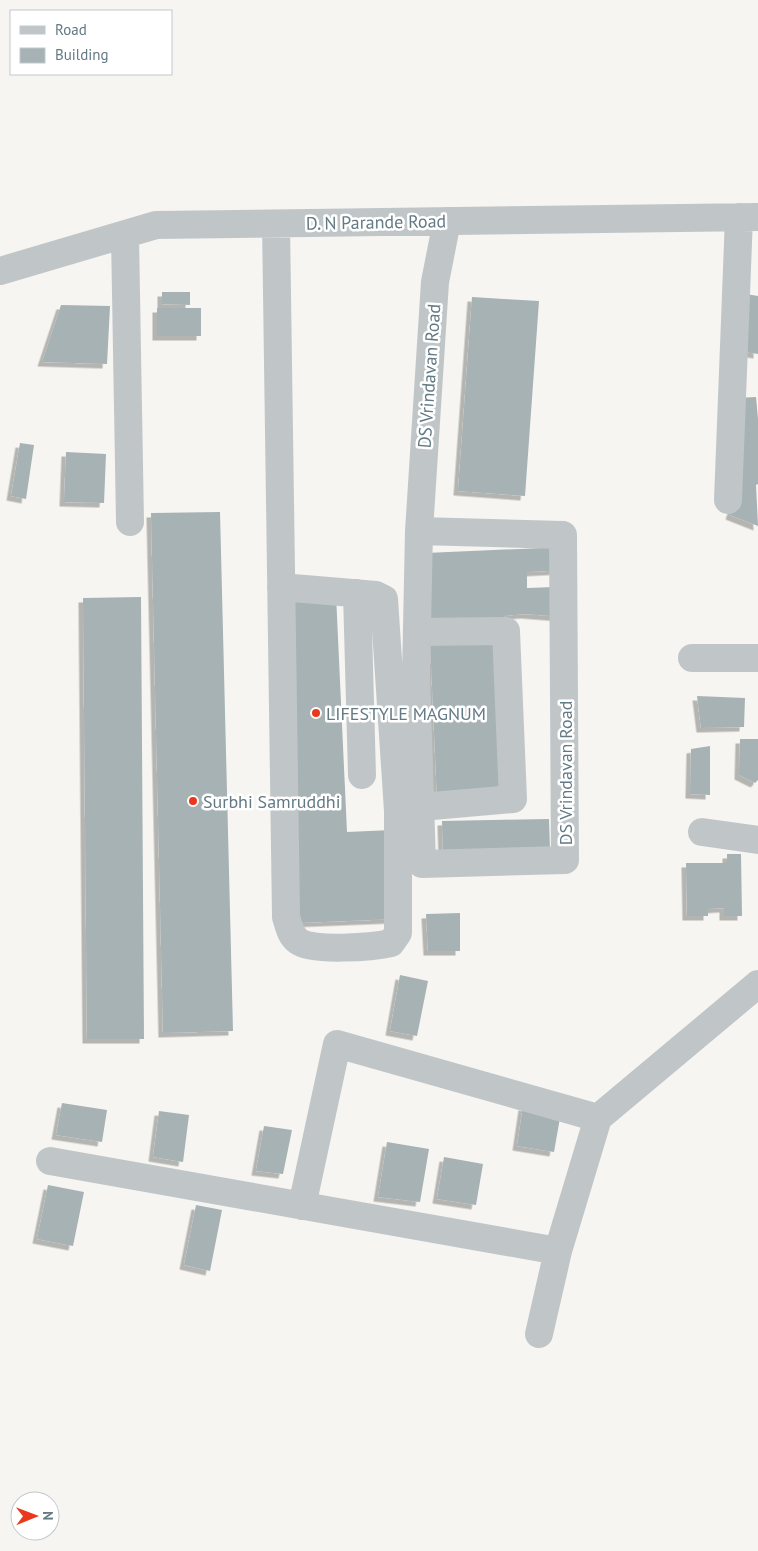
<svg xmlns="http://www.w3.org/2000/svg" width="758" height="1551" font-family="'PT Sans',sans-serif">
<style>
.building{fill:#a7b2b5;filter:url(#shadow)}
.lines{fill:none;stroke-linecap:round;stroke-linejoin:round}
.minor{stroke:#c0c6c8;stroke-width:28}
.poi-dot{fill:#ea381d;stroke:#fff;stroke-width:2}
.labels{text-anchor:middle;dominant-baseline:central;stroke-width:5;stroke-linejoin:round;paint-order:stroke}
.street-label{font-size:18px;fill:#637984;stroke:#fff}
.poi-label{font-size:18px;fill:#637984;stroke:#fff;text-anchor:start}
</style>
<defs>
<filter id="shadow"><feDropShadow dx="-4.5" dy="4.5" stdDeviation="0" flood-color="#0004"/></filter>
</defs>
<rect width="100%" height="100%" fill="#f6f5f2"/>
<!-- building -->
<path class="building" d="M162 292H190V305L162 304Z
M746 294 758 296V354L739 351Z
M472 297 539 301 525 496 458 491Z
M61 305 110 306 107 364 42 362Z
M157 308H201V336H157Z
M756 397 758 419V484L756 485 758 526 730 515 735 501 736 398Z
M20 443 34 445 26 499 11 496Z
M66 452 106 454 104 503 64 502Z
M220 512 233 1031 163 1033 151 513Z
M565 547 566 570 527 572V588L555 587 564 617 525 614 504 616 519 783 437 798 426 553Z
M336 595 347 832 392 830 396 919 297 923 286 597Z
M141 597 144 1039H87L83 598Z
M697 696 745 698 744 727 701 728Z
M740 739H758V780L755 783 739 775Z
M710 746V795L690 794 691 749Z
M549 819 550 850 443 853 442 821Z
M727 854H741L742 916H724V908L708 909V916H687L686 863H727Z
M460 913V951H428L426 914Z
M400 975 428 981 417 1036 390 1031Z
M62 1103 107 1110 102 1142 56 1135Z
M523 1106 561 1112 554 1152 517 1146Z
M159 1111 189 1115 183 1162 153 1157Z
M264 1126 292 1130 283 1174 256 1171Z
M387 1142 429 1149 420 1202 378 1197Z
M444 1157 483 1164 476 1205 437 1199Z
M48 1185 84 1192 73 1246 37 1239Z
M196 1205 222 1210 210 1271 184 1265Z"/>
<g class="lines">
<!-- minor -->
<path class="minor" d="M276 224 286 917C289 926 290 935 298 941 312 952 373 947 391 943L398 933V811L384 599 376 595 281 587
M125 236 130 522
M0 271 156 225 758 217
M728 500 739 217
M419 531 563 535 565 860 422 864 416 675 419 531 435 282 447 221
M357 593 362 775
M417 632 506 631 513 799 421 807
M692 658H758
M702 832 758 840
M50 1161 558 1251 598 1118 758 984
M302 1206 337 1044 598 1118
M539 1334 558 1251"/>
</g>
<!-- markers -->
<g class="poi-dot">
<circle cx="316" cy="713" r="5"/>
<circle cx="193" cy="801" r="5"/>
</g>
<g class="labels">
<!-- street labels -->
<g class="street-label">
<text transform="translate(376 222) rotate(-1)">D. N Parande Road</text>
<text transform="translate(429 376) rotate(-86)">DS Vrindavan Road</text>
<text transform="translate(565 773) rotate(-90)">DS Vrindavan Road</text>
</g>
<!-- poi labels -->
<g class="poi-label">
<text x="326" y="713">LIFESTYLE MAGNUM</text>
<text x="203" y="801">Surbhi Samruddhi</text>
</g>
</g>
<!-- legend -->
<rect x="10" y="10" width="162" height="65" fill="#ffffff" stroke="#c1c9ce"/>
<rect x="20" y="26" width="25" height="8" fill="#c0c6c8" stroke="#c1c9ce"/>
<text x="55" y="35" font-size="15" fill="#637984">Road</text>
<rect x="20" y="48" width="25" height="15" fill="#a7b2b5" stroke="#c1c9ce"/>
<text x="55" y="60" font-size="15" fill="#637984">Building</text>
<!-- north arrow -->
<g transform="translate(35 1516) rotate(89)"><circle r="24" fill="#ffffff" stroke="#c1c9ce"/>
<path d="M0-4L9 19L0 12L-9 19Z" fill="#ea381d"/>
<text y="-8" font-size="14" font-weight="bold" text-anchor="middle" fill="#637984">N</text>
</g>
</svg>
